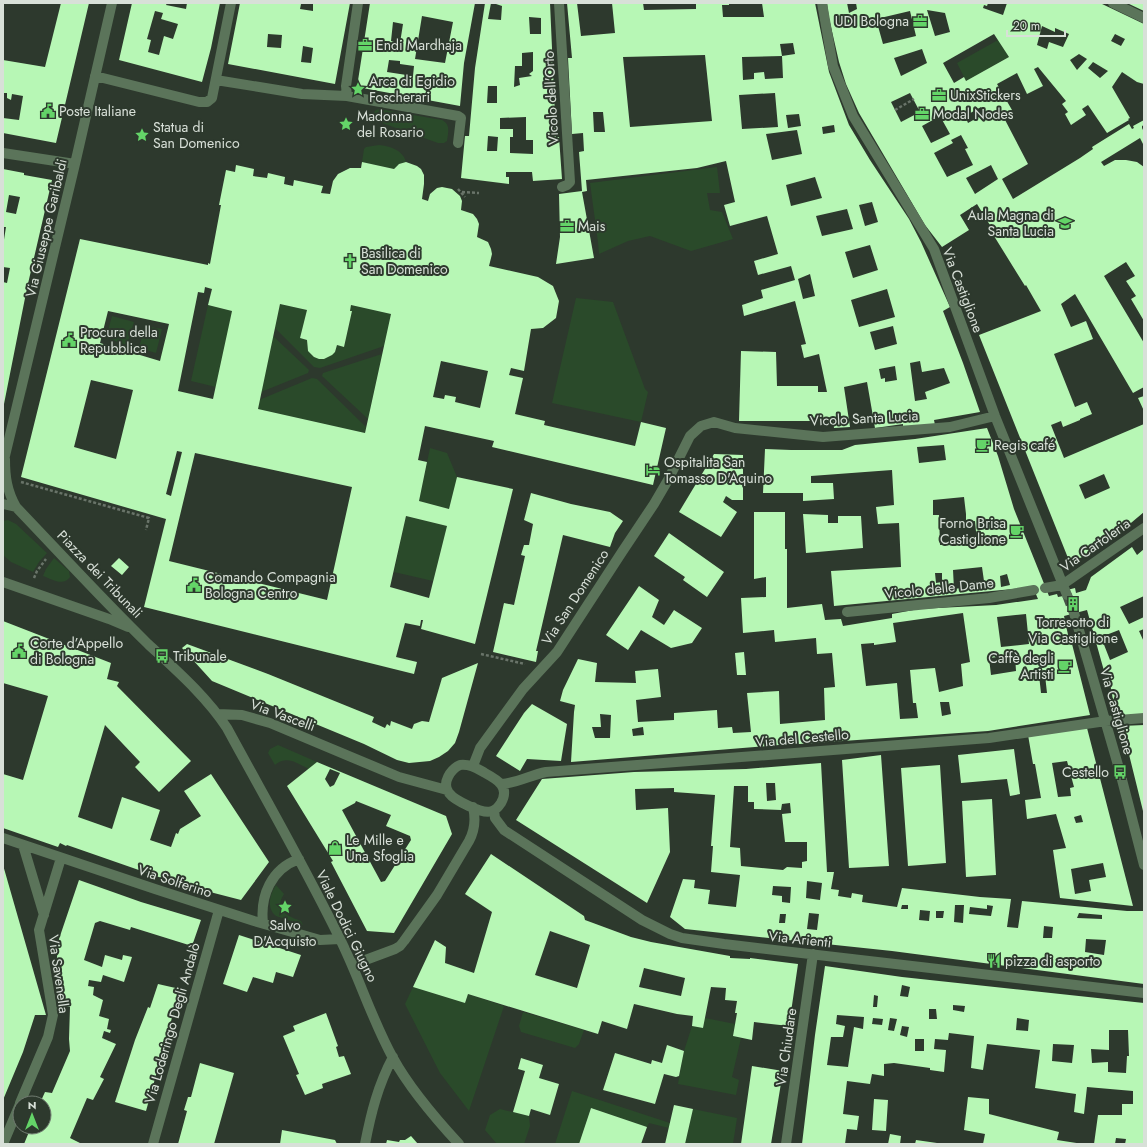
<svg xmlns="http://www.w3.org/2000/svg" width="1147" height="1147" font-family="Jost,sans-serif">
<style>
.green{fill:#2a4a2a}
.building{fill:#b7f7b5;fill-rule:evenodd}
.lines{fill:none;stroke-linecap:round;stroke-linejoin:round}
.minor-tunnel{stroke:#475247;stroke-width:10;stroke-dasharray:10 5;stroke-linecap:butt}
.path{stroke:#697469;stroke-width:2.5;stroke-dasharray:3 2;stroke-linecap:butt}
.minor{stroke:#5b745a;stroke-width:10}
.labels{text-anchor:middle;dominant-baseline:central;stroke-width:4;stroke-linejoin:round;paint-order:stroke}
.poi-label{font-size:14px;fill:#d8e0d8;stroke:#2d392d;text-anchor:start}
.street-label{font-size:14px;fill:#d8e0d8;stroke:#2d392d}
</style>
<rect width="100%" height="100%" fill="#2d392d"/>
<!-- green -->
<path class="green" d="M998 40 1009 57 966 81 957 63Z
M379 109 442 120C451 125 448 132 447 141L444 143H438L382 123 376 117 374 112 376 110Z
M379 145C390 146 403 150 406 162L399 164 394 169 362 162 364 149 366 147Z
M717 167 720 193H707L710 210 722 212 733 239 691 251 650 236 628 241 599 254 598 242 590 183Z
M576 298 613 302 645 389 648 392 641 422 552 403Z
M280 304 307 310 300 338 307 340 308 351 314 357 324 359 335 352 337 345 344 347 352 311H350L351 305 391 314 384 346 320 368 314 367 275 328Z
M208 305 232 311 216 387 191 381Z
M112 316 134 322 127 345 106 338Z
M145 326 162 329 156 353 139 348Z
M273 336 309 370 308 373 261 392Z
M382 354 368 419 322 376 323 373Z
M312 378 317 379 366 427 365 433 258 409 259 400Z
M430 448 447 453 457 477 449 509 419 501Z
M406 516 447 526 433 581 394 572Z
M8 520 16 524 47 553 39 562 33 572 11 562 3 555V521Z
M54 558 69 571 70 577C63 587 52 579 43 576L46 569Z
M278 745 317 762 309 769C296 763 287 755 275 765L268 753 270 749Z
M276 885 284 894C273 911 288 916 301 921L303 925 276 916C266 908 270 894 276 885Z
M413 987 465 1003 468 994 504 1006 469 1111 440 1073 405 1004Z
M523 1012 584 1030 579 1044 575 1048 521 1032 519 1026Z
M705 1018 735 1024 733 1036 741 1038 732 1077 739 1080 736 1095 678 1084 684 1051 692 1026 703 1028Z
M572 1091 670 1123 669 1128 649 1123 647 1127 591 1108 579 1144H555Z
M500 1109 529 1116 530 1126 524 1144H497L485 1130 490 1115Z
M693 1109 737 1118 733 1144H685Z"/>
<!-- building -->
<path class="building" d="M61 3H89L56 143 3 133V118L19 120 23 96 12 94 11 100 7 98V93H3V60L45 67Z
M132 3H167L166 5 186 9 187 3H220L211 48 202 82 119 60ZM155 11 163 13 161 19 178 24 173 39 164 36 159 55 148 52 151 40 147 39Z
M240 3H294L301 4 300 9 313 11V3H350L335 84 228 64ZM268 34 282 35 281 48 267 47ZM303 46 313 48 311 63 301 62Z
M370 3H475L464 63 460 106 357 87ZM422 16 453 22 445 63 415 59ZM393 22 403 24 400 43 391 41ZM389 60 400 61V64L414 66 413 76 387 72Z
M485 3H491L488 19 501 20 502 6 493 3H550L556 138 559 137 562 179 533 181 532 172H506V177H509V184L461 178 465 136H469L475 68ZM529 17 541 18V34H530ZM533 52V71L529 74 532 76 519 78 520 85 514 87 515 66H522V53ZM488 86H497V103H487ZM526 117V140H533V154L510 153V137H513V129H500V118ZM488 136 498 137 497 151H487Z
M567 3H577L581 36 615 33 612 3H643L644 10 696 9V3H729V5H722L723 17H764L762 3H815L829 72 849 125 870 160 909 219 921 242 950 307 943 311 963 363 980 412 934 420 935 425 903 429V424L875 428 867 382 844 387 850 427 834 428 833 421H739L741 351 776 352 777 386H818V392H827L819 354 804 358 801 345 806 344 795 301 744 316 742 305 763 298 761 290 795 280 791 266 758 275 754 261 778 254 767 216 730 226 724 205 735 202 726 161 697 168 586 180 587 191 582 192 594 258 556 264 560 237 559 194 582 191 579 152 584 151 583 133 572 134 568 58H572ZM793 43 795 54 782 56 783 78 765 79 764 72 754 73V79L743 80 742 57 782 56 780 44ZM705 55 712 121 630 127 623 57ZM775 93 778 127 742 129 739 95ZM593 112H603L605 132H594ZM799 114 801 126 788 128 786 115ZM834 125 835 132 823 134 822 127ZM797 130 802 154 772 160 766 134ZM815 177 822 198 791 206 786 185ZM872 202 878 222 865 226 859 205ZM847 209 853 229 822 236 816 216ZM870 245 878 270 853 278 845 252ZM810 274 815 296 803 299 798 279ZM887 289 895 317 859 327 851 300ZM893 326 897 344 875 350 870 332ZM920 361 922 372 944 368 950 383 925 392 927 399 915 401 910 363ZM895 366 897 380 885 382V378L881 379 879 369Z
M827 3H847L849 13 857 9 856 3H988L987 6 984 5 983 8 1003 15 1007 3H1100L1144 24V84L1137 82 1122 72 1112 87 1130 118 1128 119 1129 120 1107 133 1088 105 1082 109 1086 115 1071 125 1065 114 1068 112 1062 104 1066 101 1038 67 1034 69 1043 86 1027 94 1017 73 997 84 1012 110 1003 116 1028 164 1002 179 1013 199 1080 158 1093 149 1092 147 1129 124 1132 129 1134 128 1133 126 1144 120V125L1142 126V128L1144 132V146L1140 138 1101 162 1104 166 1115 160H1126L1137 162 1144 167V321L1131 299 1136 296 1126 281 1135 276 1126 262 1104 276 1144 343V387L1133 393 1075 294 1061 304 1071 327 1086 321 1093 339 1054 354 1075 407 1087 402 1092 414 1080 419V420L1063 427 1061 421 1051 425 1064 458 1144 424V512L1119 533 1100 546 1087 552 1088 554 1070 563 979 335 1041 311 1026 285 1025 286 994 236 996 235 977 204 960 215 969 230 942 247 925 225 859 113 846 84 839 62 829 18ZM927 10 945 13 950 32 935 36ZM910 11 916 36 883 44 876 19ZM1042 26 1055 32V28L1069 34 1063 47 1049 42 1047 49 1037 45ZM994 34 1009 57 966 81 964 77 954 83 943 63ZM1115 34 1125 39 1121 46 1111 41ZM922 49 927 63 901 76 894 58ZM1079 54 1087 59 1077 70 1070 60ZM1093 62 1108 71 1100 78 1088 68ZM910 93 920 112 901 122 891 102ZM981 107 984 114 968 123 965 116ZM940 116 950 134 931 143 922 126ZM961 135 968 148 965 149 973 165 947 177 934 153 953 143 951 140ZM991 165 998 179 975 194 966 178ZM1104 474 1110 488 1085 499 1079 485Z
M1127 3H1144V11Z
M362 162 394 169 399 164 406 162 417 166 421 169 424 175V184L422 199 428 201 430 194 437 188 442 187 452 189 460 196 462 201 461 210 473 214 477 219 479 224 477 237 488 242 491 249 492 254 489 266 538 277 553 286 559 301 556 318 543 328 531 329 524 371 511 368 509 375 523 378 515 414 545 421 544 425 635 446 641 422 666 428 653 485 492 447 494 441 425 426 418 460 427 462 419 501 449 509 457 477 513 489 475 644 421 629 423 620H421L420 626 405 623 396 657 417 662 414 674 144 607 166 519 21 477 80 239 208 265V263L210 264 221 205H219L226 170 235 172 236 165 254 169 253 176 267 178 268 173 285 177 284 184 293 186 294 180 323 186 321 193 330 194 333 181 338 174 350 168H361ZM205 287 212 289 208 305 232 311 213 399 178 391 198 292 204 293ZM280 304 307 310 300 338 307 340 308 351 314 357 319 359H324L332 355 335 352 337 345 344 347 352 311H350L351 305 391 314 365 433 258 409ZM108 311 169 324 160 361 100 343ZM441 361 488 371 480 408 455 402 456 397 445 395 444 399 433 397ZM91 380 133 390 116 459 74 447ZM177 451 182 452 171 496 166 494ZM195 453 352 487 327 600 169 561ZM406 516 447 526 429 598 390 587Z
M3 169 24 173V175L52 180 27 288 4 404 3 282 7 283 10 268 3 267V246L6 227H3ZM9 195 20 197 16 214 6 212Z
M1144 396V411L1138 398Z
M987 428 998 456 1014 509 1049 596 1057 594 1058 597 1069 595 1067 590 1075 588 1076 593 1086 590 1091 577 1132 547 1137 555 1144 549V596L1120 607 1129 624 1144 617V629L1139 631 1144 642V714L1116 716 1109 678H1106L1087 610 1064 616 1070 644H1072L1090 715 988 731 799 744 779 745 571 762 574 712 575 705 560 701 563 690 578 659 597 663 595 682 636 683 635 671 658 669 661 697 636 700 638 722 674 720V713L717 710 718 728 732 727 733 733 751 732 747 693 779 691 780 724 825 720 824 688 835 687 832 653 817 654 816 638 775 642 774 630 743 633 741 598 766 597V577L754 579V512H785V549H787V608L822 604 825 620 841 619 843 626 892 618V614L919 609 996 605 1038 599 1033 587 834 606 831 571 901 567 899 523 878 524 876 507 894 505 892 470 811 476V483H833L834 499 803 501V493H763L765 449 791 450H842L855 445 915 439ZM944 445 946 460 919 463 917 447ZM964 497 966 514V522L975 521 977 542 940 545 939 515H933V500ZM982 567 984 581 969 582V587L954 589 953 570ZM935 573H942V582L936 583ZM1007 574 1010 585 1001 587 1000 576ZM963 613 970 662 961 664 963 686 939 692 935 668 910 670 913 703H916L918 718 900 719 897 683 866 686 861 644 874 643V645L896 642 893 623ZM1026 614 1029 644 1001 647 997 617ZM1119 630 1128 652 1110 660 1101 637ZM1015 655 1016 671 991 675 989 658ZM1039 675H1045L1047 693H1041ZM940 702H949L951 714 942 716ZM600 714 611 715 610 738H595L592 727H601ZM643 727 644 735 633 736 632 729Z
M714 454 743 455V500H732L726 496 723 502 737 512 721 537 679 512Z
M531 493 571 504 610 512 623 521 615 533 610 547 563 535 536 651H538L536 662 493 652 504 603 514 605 525 556 521 555 524 545H529L533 524 524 520Z
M803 514 828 515V523H838V516H861L863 548 806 553Z
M669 533 724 572 707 597 683 580 685 577 654 556Z
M119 558 129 567 122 575 111 566Z
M639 586 659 600 652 617 664 625 674 610 702 628 692 643 671 648 641 630 628 650 606 635Z
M3 621 111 663 107 679 119 682 117 686 191 761 159 792 135 767 140 762 105 725 78 817 112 829 122 797 160 810 150 840 171 847 176 833 178 834 180 829 201 816 184 791 211 774 269 862 241 900 179 884 67 845 66 846 60 843 58 847 3 828V774L23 780 48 696 3 683Z
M187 644 268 674 374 717 372 722 385 728 387 724 390 726 391 721 412 729 414 724 422 721 429 722 442 678 478 663 459 732 455 743 448 751 439 757 430 761 409 763 397 760 364 744 212 681 182 648Z
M744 652 746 675H737L735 653Z
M532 704 567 724 561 761 527 759 520 771 496 756 524 713Z
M1144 725V811H1143L1122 726Z
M1087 728 1133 906 1060 898 1053 850 1066 848 1056 814 1027 819 1025 800 1041 798 1035 764H1033L1028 735ZM1067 761 1074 787 1070 788 1071 796 1058 797 1052 763ZM1081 815 1083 822 1076 823 1074 817ZM1103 863 1106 877 1089 880 1091 891 1075 894 1071 869Z
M1014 749 1020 794 1010 796 1007 779 961 783 958 755Z
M881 755 889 866 849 868 842 760Z
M317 762 446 816 452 834 394 933 367 931 331 862 333 861 287 786ZM330 769 340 773 334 785 330 787 325 779ZM356 801 391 815 386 826 410 836 411 840 385 881 381 882 342 810 355 803Z
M821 763 827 872H834L831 889 839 890 838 896 851 898 852 893 863 895 862 902 897 907 902 888 980 897 1011 899 1007 927 1018 928 1022 901 1127 911H1144V984L892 951 685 929 670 917 683 879 695 880 694 888 710 890 708 904 736 907 740 875 711 872 713 846H711L715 795 674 792V788L635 789 636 810 668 808 670 852 647 903 516 820 542 779 634 772 746 769ZM766 783H775L776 800 767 801ZM734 786H748V802H754V809L781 810 782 804 790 803 791 813 782 814 785 842H807V861L802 862V868L787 867 783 870 741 866 740 848 730 847ZM807 881 822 883 820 900 806 898ZM773 886 791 887 790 903 782 902V896L772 895ZM902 905H908V909H901ZM955 905H964L963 923 954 922ZM987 905 993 906 991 916 969 914 970 907 987 909ZM920 910 930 911 929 921 919 920ZM936 911H944L943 918H936ZM809 913 819 914 817 930 807 929ZM1079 913 1102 915V919L1077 918ZM780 914H786L785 923H779ZM1044 926 1053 927 1052 938H1043ZM1086 939 1106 940 1104 955 1085 952Z
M940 765 946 863 908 866 901 768Z
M992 799 996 875 966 877 962 801Z
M491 854 584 916 585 920 631 937 651 942 730 956V958L750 959V958L798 964 789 1026 754 1022 752 1040 733 1036 737 1013H735L737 1001 725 1000 726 988 711 987 703 1028 692 1026 693 1016 677 1014 634 1004 627 1029 602 1021 598 1034 468 994 465 1003 413 987 435 940 446 947 445 963 474 973 492 912 465 894ZM550 931 590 945 577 988 535 975ZM644 968 685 978 681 996 639 987Z
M3 865 46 1015H35L23 1052 3 1100Z
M79 880 141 902 201 920 192 946 131 927 130 930 100 921 95 923 84 960 102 967 105 955 122 960 123 955 132 957 124 982 103 975 101 982 89 980 88 986 94 987 93 995 103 1000 99 1016 109 1019 107 1029 111 1030 110 1033 104 1031 102 1038 116 1044 100 1077 104 1079 93 1100 87 1098 70 1138 82 1144H24L31 1127H44V1103H40L45 1092 52 1093 70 1051 69 1039 70 1007 60 1006V975H55L59 939Z
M239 935 301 955 293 977 276 972 273 983 253 977 247 992 223 984Z
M825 966 902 977 1144 1003V1144H1125L1126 1139 1116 1138 1115 1144H1094L1098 1115H1122V1104H1133V1091L1087 1087 1084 1114 1074 1112 1076 1094 1035 1088 1040 1050 987 1044 983 1070 971 1068 974 1036 949 1033 948 1040 935 1039 934 1049 946 1050 944 1072 930 1070V1068L894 1063 884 1064V1076L872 1074 870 1084 847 1081 843 1114 859 1116 857 1130 847 1129 845 1144H802L815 1035ZM902 985 910 987 908 997 900 996ZM874 995 878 996 877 1007H873ZM953 1005 965 1006 964 1012 953 1010ZM929 1009H936L937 1019H929ZM837 1015 864 1017 863 1029 854 1027 848 1067 827 1065 831 1037H843L845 1026 836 1024ZM873 1018 883 1019 882 1025 872 1024ZM890 1018 897 1019 894 1031 888 1030ZM1017 1018 1029 1020 1028 1031 1016 1030ZM902 1026 909 1027 907 1037 900 1035ZM1109 1030H1128L1129 1056H1127L1126 1073 1108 1072V1062L1092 1063 1091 1049 1109 1050ZM915 1039H924V1051H915ZM1053 1044 1074 1045 1072 1063 1052 1061Z
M158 984 180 989 146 1111 115 1102 135 1040 148 1007 150 1008Z
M326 1013 338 1046 336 1047 339 1057 344 1056 351 1074 322 1084 323 1088 305 1095 296 1075 299 1074 283 1036 295 1031 293 1026Z
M667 1045 684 1051 679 1076 676 1077 664 1074 655 1104 603 1090 615 1053 651 1064 652 1060 662 1063Z
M521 1058 543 1065 539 1078 559 1084 550 1115 531 1109 529 1116 513 1112 525 1071 518 1069Z
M200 1063 234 1073 214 1144H178L187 1111 184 1110 188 1097H191Z
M752 1066 783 1071 771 1144H741Z
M968 1097 989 1099V1114L1059 1132 1057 1140 1083 1144H983L985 1134 964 1130Z
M874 1099 888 1100 886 1131 872 1130Z
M674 1105 693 1109 685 1144H665Z
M591 1108 647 1127 641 1144H579Z
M282 1130 335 1140 337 1144H280Z
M890 1134 901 1136 900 1144H888Z
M411 1136 418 1144H386L387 1140 399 1142 400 1140H405Z
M916 1140 937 1143V1144H915Z"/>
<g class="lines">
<!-- minor-tunnel -->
<path class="minor-tunnel" d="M1067 595 1074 613"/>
<!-- path -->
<path class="path" d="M895 110 914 99
M458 189 465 197
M462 192 479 193
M21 482 149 518 146 530
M34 578 37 571 46 559
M481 654 525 664"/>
<!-- minor -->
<path class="minor" d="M559 3 570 182 567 185 562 187
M822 3 833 66 853 116 934 249 995 416 1067 595
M1113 3 1144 18
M95 76 199 102H207L212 98 231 3
M216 80 302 94 347 96 458 116 461 118 458 143
M347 96 346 86 358 3
M3 153 75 164
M5 459C5 477 7 491 16 507 60 553 103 600 148 644 176 670 206 696 227 728 265 798 305 867 340 939 359 977 372 1020 393 1058 410 1089 435 1118 459 1144
M3 464 75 164 112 3
M3 504 16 507
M3 582 109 619 128 627
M1045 588 1062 585 1144 528
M847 612 989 598 1034 590
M1074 613 1120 772 1144 865
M218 714 242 715 270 723 399 777 447 790
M460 765C470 764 476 768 485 773 498 780 510 787 501 803 499 806 496 810 492 811 483 815 454 800 449 793 441 783 451 769 460 765Z
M473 766 480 748 523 689 557 652 622 552 654 504 668 480 690 436 701 426 714 422 735 428 823 437 950 427 995 416
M502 784C517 783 531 775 546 772L989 738 1106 721 1144 718
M494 811 495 818 504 830 642 920 670 934 682 938 724 944 1144 993
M3 838 155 889 254 921 320 940 340 939
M23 845 44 915
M263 923C260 896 271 869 299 859
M352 965 395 949 400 946 404 941 437 895 469 841C475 830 476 820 473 807
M20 1103 48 1037 53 1015 39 930 61 858
M3 1144 20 1104
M153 1144 219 910
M365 1144C371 1113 378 1085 393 1057
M786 1144 813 954"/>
</g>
<!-- icons -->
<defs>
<symbol id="office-bare" viewBox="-9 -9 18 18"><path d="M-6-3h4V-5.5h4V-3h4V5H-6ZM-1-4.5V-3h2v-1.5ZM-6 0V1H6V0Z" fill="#64d468" stroke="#2d392d" stroke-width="2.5" paint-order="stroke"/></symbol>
<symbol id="sight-bare" viewBox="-9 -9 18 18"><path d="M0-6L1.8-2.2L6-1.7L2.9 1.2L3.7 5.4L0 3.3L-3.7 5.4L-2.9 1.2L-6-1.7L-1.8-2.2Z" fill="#64d468" stroke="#2d392d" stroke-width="2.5" paint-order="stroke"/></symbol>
<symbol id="civic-bare" viewBox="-9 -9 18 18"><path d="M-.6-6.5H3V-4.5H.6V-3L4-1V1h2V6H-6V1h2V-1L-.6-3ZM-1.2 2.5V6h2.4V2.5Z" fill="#64d468" stroke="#2d392d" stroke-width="2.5" paint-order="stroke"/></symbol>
<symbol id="university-bare" viewBox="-9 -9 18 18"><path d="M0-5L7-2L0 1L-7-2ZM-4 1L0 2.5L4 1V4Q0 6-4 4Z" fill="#64d468" stroke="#2d392d" stroke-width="2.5" paint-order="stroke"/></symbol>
<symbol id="church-bare" viewBox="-9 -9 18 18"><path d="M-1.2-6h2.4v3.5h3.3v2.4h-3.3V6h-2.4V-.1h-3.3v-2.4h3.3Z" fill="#64d468" stroke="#2d392d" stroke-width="2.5" paint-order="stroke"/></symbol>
<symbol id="cafe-bare" viewBox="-9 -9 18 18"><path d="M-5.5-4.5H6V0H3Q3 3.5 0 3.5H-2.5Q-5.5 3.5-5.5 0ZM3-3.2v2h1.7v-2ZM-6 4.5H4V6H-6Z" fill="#64d468" stroke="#2d392d" stroke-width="2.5" paint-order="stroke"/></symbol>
<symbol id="hotel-bare" viewBox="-9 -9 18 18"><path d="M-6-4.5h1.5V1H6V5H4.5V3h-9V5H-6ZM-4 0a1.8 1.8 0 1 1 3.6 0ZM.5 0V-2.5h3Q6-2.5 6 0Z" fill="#64d468" stroke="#2d392d" stroke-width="2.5" paint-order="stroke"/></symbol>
<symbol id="building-bare" viewBox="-9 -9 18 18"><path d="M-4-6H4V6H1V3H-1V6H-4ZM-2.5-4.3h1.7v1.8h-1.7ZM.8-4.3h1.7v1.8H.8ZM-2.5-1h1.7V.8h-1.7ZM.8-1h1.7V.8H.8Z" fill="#64d468" stroke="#2d392d" stroke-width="2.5" paint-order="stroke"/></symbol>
<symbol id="bus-bare" viewBox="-9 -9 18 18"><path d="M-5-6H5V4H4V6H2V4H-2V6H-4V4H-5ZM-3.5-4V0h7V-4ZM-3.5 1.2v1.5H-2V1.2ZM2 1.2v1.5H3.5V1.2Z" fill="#64d468" stroke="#2d392d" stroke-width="2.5" paint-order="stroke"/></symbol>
<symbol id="shop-bare" viewBox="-9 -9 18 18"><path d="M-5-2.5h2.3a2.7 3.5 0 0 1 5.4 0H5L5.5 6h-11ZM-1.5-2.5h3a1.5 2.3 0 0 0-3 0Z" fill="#64d468" stroke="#2d392d" stroke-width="2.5" paint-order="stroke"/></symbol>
<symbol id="restaurant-bare" viewBox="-9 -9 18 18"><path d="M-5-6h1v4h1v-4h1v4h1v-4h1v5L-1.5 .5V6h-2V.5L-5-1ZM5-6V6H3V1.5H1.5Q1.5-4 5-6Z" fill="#64d468" stroke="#2d392d" stroke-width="2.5" paint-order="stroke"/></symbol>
</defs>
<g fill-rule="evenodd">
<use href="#office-bare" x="910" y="11" width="20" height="20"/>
<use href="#office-bare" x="355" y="35" width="20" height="20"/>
<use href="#sight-bare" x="348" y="79" width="20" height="20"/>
<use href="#office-bare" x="929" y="85" width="20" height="20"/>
<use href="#civic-bare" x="38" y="101" width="20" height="20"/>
<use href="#office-bare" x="912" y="104" width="20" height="20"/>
<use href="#sight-bare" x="336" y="114" width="20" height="20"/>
<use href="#sight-bare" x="132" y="125" width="20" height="20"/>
<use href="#university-bare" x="1055" y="213" width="20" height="20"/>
<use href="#office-bare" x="557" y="216" width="20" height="20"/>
<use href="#church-bare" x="340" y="251" width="20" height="20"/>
<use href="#civic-bare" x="59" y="330" width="20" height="20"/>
<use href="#cafe-bare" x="973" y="435" width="20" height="20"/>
<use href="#hotel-bare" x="643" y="460" width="20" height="20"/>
<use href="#cafe-bare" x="1007" y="521" width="20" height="20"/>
<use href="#civic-bare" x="184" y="575" width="20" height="20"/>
<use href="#building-bare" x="1063" y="594" width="20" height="20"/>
<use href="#civic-bare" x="9" y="641" width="20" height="20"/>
<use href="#bus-bare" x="152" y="646" width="20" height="20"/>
<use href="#cafe-bare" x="1055" y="656" width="20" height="20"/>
<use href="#bus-bare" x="1110" y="762" width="20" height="20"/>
<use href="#shop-bare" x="325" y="838" width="20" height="20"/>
<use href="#sight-bare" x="275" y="897" width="20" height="20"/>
<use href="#restaurant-bare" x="984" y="951" width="20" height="20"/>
</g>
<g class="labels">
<!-- poi labels -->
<g class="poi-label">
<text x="909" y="21" text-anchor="end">UDI Bologna</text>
<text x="376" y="45">Endi Mardhaja</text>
<text x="369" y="81">Arca di Egidio<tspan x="369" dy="16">Foscherari</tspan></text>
<text x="950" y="95">UnixStickers</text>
<text x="59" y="111">Poste Italiane</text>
<text x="933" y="114">Modal Nodes</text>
<text x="357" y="116">Madonna<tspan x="357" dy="16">del Rosario</tspan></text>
<text x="153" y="127">Statua di<tspan x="153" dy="16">San Domenico</tspan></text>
<text x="1054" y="215" text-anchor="end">Aula Magna di<tspan x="1054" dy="16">Santa Lucia</tspan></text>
<text x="578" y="226">Mais</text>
<text x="361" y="253">Basilica di<tspan x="361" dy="16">San Domenico</tspan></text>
<text x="80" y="332">Procura della<tspan x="80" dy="16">Repubblica</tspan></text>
<text x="994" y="445">Regis café</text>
<text x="664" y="462">Ospitalita San<tspan x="664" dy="16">Tomasso D'Aquino</tspan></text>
<text x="1006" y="523" text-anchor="end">Forno Brisa<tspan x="1006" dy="16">Castiglione</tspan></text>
<text x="205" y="577">Comando Compagnia<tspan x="205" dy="16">Bologna Centro</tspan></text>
<text x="1073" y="622" text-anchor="middle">Torresotto di<tspan x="1073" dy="16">Via Castiglione</tspan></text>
<text x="30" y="643">Corte d’Appello<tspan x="30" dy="16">di Bologna</tspan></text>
<text x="173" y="656">Tribunale</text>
<text x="1054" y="658" text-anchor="end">Caffè degli<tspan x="1054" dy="16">Artisti</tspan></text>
<text x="1109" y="772" text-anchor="end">Cestello</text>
<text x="346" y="840">Le Mille e<tspan x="346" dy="16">Una Sfoglia</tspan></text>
<text x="285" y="925" text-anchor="middle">Salvo<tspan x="285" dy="16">D'Acquisto</tspan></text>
<text x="1005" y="961">pizza di asporto</text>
</g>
<!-- street labels -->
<g class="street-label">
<text transform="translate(551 98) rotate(-93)">Vicolo dell'Orto</text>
<text transform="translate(46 228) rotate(-77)">Via Giuseppe Garibaldi</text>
<text transform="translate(963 290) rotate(69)">Via Castiglione</text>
<text transform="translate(864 418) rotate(-3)">Vicolo Santa Lucia</text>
<text transform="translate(1095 545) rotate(-35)">Via Cartoleria</text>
<text transform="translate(100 574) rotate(46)">Piazza dei Tribunali</text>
<text transform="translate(939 588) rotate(-6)">Vicolo delle Dame</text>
<text transform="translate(575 597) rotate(-57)">Via San Domenico</text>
<text transform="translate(1117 711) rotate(74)">Via Castiglione</text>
<text transform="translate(283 715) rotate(20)">Via Vascelli</text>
<text transform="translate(802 738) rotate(-5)">Via del Cestello</text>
<text transform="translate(175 881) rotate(18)">Via Solferino</text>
<text transform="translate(347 926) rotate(64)">Viale Dodici Giugno</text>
<text transform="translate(800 939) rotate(6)">Via Arienti</text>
<text transform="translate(59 974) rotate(82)">Via Savenella</text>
<text transform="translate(172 1023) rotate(-74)">Via Loderingo Degli Andalò</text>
<text transform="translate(786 1047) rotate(-82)">Via Chiudare</text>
</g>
</g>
<!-- border -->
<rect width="1147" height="1147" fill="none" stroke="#d8e0d8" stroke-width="8"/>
<!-- north arrow -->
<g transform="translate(32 1115)"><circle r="19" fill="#2d392d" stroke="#717c71"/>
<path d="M0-3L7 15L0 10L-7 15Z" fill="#64d468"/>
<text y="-6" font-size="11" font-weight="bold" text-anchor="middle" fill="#d8e0d8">N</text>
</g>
<!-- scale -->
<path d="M1007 30v6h58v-6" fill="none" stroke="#d8e0d8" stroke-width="2"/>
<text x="1013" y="30" font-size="12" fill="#d8e0d8" stroke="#2d392d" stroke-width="3" paint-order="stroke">20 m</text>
</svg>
